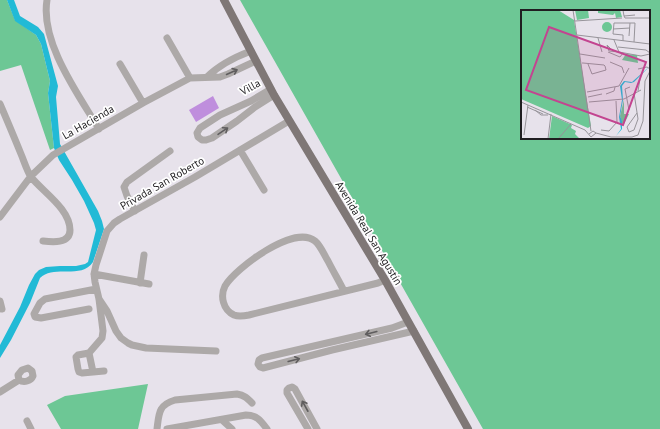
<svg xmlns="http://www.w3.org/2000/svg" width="660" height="429" font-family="'PT Sans',sans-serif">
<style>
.green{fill:#6dc795;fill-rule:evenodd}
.water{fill:#22bad6}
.building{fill:#bf8edd}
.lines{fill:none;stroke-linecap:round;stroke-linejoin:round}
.minor{stroke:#ada9a8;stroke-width:7}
.major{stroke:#7f7776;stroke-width:8}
.oneway{stroke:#5f5d5e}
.labels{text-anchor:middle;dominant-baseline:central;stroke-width:3.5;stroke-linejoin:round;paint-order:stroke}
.street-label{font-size:11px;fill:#201e21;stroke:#fff}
.inset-road{fill:none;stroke:#97949a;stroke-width:1}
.view{fill:#c34490;fill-opacity:0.15;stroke:#c34490;stroke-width:2}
.inset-edge{fill:none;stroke:#201e21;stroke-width:2}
</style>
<rect width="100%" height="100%" fill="#e7e2eb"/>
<!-- green -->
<path class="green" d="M0 0H7L15 20 36 35 41 44 50 81 48 93 54 148 50 150 21 65 0 71Z
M240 0H660V429H483ZM522 11H649V138H522Z
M148 384 138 429H61L47 405 65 396Z"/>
<!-- water -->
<path class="water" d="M7 0H14L20 16 38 27 44 34 58 86 56 97 60 144 98 211 102 221 104 229 93 262C81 280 54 264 40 278L30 303 11 340 0 358V345L20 307 29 285 35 274 39 270 46 267 60 266H76L85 264 88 262 96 230 94 223 84 201 72 180 59 160 54 148 48 93 50 81 41 44 36 35 15 21Z"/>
<!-- building -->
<path class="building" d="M213 96 219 108 196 122 189 110Z"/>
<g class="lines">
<!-- minor -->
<path class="minor" d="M47 0C40 42 78 94 99 129
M167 38 190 78
M120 64 143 103
M207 77C219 65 235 57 251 51
M271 89 251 101 220 115 200 128 197 133 198 137 202 140H206L212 138 237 121 255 107 274 95
M0 104C7 120 14 137 21 154 24 161 27 171 31 177 43 192 70 209 70 230 70 244 52 242 43 241
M240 150 264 190
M135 211 127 196 124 187 127 182 170 151
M0 217 31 176 53 155 143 103 190 78 220 77 228 74 256 61
M94 274 149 284
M140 283 144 255
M344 291C339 281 333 271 328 261 324 255 321 246 315 241 294 224 236 268 225 286 220 296 223 310 234 315 239 317 244 316 249 315L378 283 385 280
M99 299 107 311 116 331 121 338 128 343 132 345 146 348 216 351
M0 301 2 309
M89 309 41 318 35 317 34 314 40 303 45 299 96 289
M408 322 392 328 262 358 259 360 258 364 260 367 263 368 332 350 414 331
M89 353 102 338 103 331 99 299 95 282 94 274 96 265 107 231 114 223 120 219 195 177 289 121
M89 353 78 355 76 357 78 369 79 372 82 373 104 371
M89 353 93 372
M0 392 19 380C24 383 31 381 33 376L32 371 28 368 22 370 18 375 19 380
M222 420 232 429
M27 421 31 429
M157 429C159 414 158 405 175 400L237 394C244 395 247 398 252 403
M167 429 246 415C257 415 261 421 267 429
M308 429 287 393V390L289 388 292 387 295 389 317 429"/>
<!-- major -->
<path class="major" d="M224 0 274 95 385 280 468 429"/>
</g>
<!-- one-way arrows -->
<defs><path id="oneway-shaft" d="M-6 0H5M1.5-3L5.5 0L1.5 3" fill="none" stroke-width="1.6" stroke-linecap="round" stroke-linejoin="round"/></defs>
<g class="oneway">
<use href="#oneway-shaft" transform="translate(232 72) rotate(-24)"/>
<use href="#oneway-shaft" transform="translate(223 131) rotate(-34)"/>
<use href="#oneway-shaft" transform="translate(371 333) rotate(166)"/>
<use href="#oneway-shaft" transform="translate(294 360) rotate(-14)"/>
<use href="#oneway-shaft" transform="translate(305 406) rotate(-119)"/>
</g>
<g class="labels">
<!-- street labels -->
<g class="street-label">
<text transform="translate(250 87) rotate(-29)">Villa</text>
<text transform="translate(88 122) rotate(-30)">La Hacienda</text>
<text transform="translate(162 183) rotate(-30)">Privada San Roberto</text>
<text transform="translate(369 233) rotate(59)">Avenida Real San Agustín</text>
</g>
</g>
<!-- overview -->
<g transform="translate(521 10)">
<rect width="129" height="129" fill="#e7e2eb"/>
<path d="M0 0H37L53 10 70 116 67 118 0 89ZM54 0H67L68 8 56 10ZM77 0H99L101 7 95 8 94 3 92 5 77 3ZM81 17a5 5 0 1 1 10 0a5 5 0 1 1-10 0ZM105 44 116 45 117 53 101 50ZM103 90V104H108L102 116 99 106ZM31 106 51 115 50 118 55 121 54 124 59 129H28Z" fill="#6dc795"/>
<path d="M129 56 113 72 110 73 104 72 101 76 102 90 99 106 101 111V119L95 126 100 119 98 107 101 90 99 76 103 71 111 72Z" fill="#22bad6"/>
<path class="inset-road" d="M52 0 70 121M102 0 103 6 114 5M103 6 104 8H129M54 11 101 8M92 19 109 18M56 25 129 34M108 26 109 13M77 28 81 42M93 30 98 42M102 31V25L92 24 93 13H114L113 32M97 37 125 40 129 43M92 41 86 35 88 41 98 42 120 46 129 44M87 42 99 47 102 43M59 44 84 48M89 52 101 57 103 63M61 53H62L83 55 84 56 85 60 71 64 67 54M117 59 126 57 129 59M117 81 119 69M66 82 98 76 108 58M113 83 117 109 113 120 108 122 106 117 116 103M85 84 93 81 94 77M67 87 81 84M0 92 64 120 70 127 75 123 72 121 68 124M68 92 103 89 120 80M6 97 22 104M14 100 20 105H27M108 100 104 79 109 77M80 120 88 121 96 112 95 91M75 123 90 127H111L117 125 122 111 124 71 129 61M3 125 7 95M27 129 30 104M37 129 50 114"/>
<path class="view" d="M28 17 125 52 102 115 5 80Z"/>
<rect width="129" height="129" class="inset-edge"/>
</g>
</svg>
